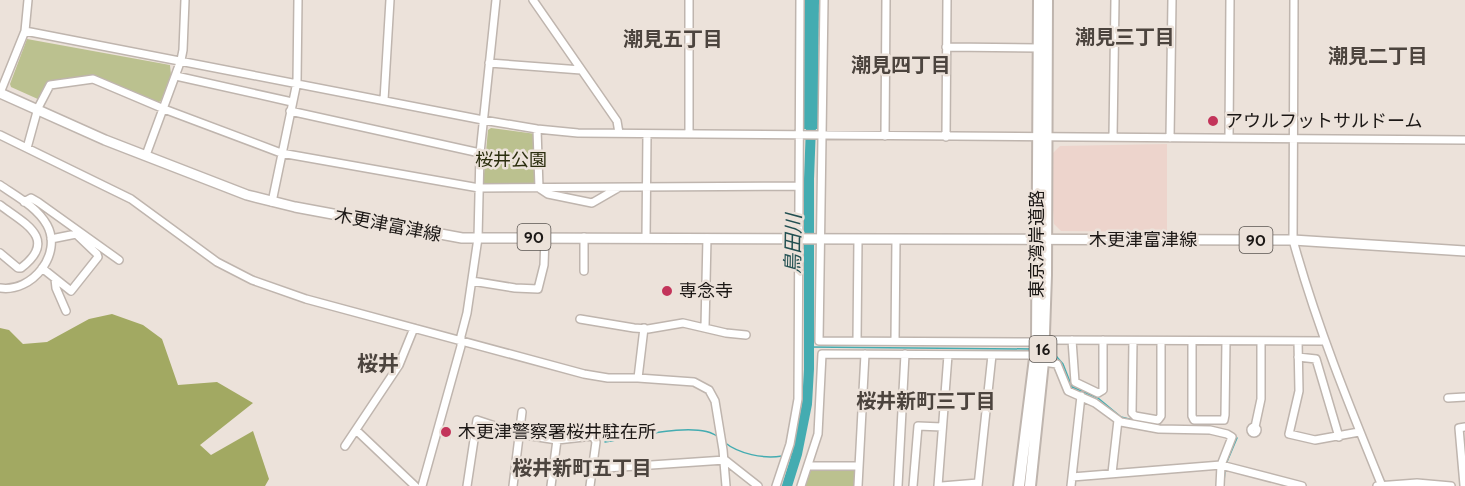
<svg xmlns="http://www.w3.org/2000/svg" width="1465" height="486" font-family="Cabin,'Noto Sans JP',sans-serif">
<style>
.commercial{fill:#edd4cc}
.green{fill:#bbc18f}
.forest{fill:#a2a962}
.water{fill:#44acb1}
.lines{fill:none;stroke-linecap:round;stroke-linejoin:round}
.stream{stroke:#44acb1;stroke-width:1.5}
.river{stroke:#44acb1;stroke-width:10}
.minor-casing{stroke:#bfb5ae;stroke-width:10}
.major-casing{stroke:#bfb5ae;stroke-width:12}
.highway-casing{stroke:#bfb5ae;stroke-width:14}
.minor{stroke:#fff;stroke-width:7}
.major{stroke:#fff;stroke-width:9}
.highway{stroke:#fff;stroke-width:10}
.poi-dot{fill:#c3345a;stroke:#ece2da;stroke-width:2}
.labels{text-anchor:middle;dominant-baseline:central;stroke-width:5;stroke-linejoin:round;paint-order:stroke}
.shield{fill:#ece2da;stroke:#5a5551;stroke-width:1.5}
.shield-label{font-size:16px;font-weight:bold;fill:#1c1816}
.poi-label{font-size:18px;fill:#1c1816;stroke:#ece2da;text-anchor:start}
.park-label{font-size:18px;fill:#2a2d0d;stroke:#ece2da}
.street-label{font-size:18px;fill:#1c1816;stroke:#ece2da}
.neighbourhood-label{font-size:20px;font-weight:bold;fill:#4c443e;stroke:#ece2da}
.water-label{font-size:20px;font-style:italic;fill:#225052;stroke:#ece2da}
.quarter-label{font-size:21px;font-weight:bold;fill:#4c443e;stroke:#ece2da}
</style>
<rect width="100%" height="100%" fill="#ece2da"/>
<!-- commercial -->
<path class="commercial" d="M1167 144V232L1061 231 1054 224 1052 197 1053 153 1060 146Z"/>
<!-- green -->
<path class="green" d="M27 39 170 65 171 75 161 101 157 103 94 78 49 84 40 100 11 87 10 84Z
M491 128 536 134 538 185H483L488 130Z
M811 469H857V486H805Z"/>
<!-- forest -->
<path class="forest" d="M112 314 143 325 162 339 178 385 217 382 253 403 200 445 211 455 253 431 269 479 265 486H0V328L9 330 23 344 47 342 89 319Z"/>
<!-- water -->
<path class="water" d="M804 0H819L818 129H803Z"/>
<g class="lines">
<!-- stream -->
<path class="stream" d="M809 347 1031 349
M1048 349H1050L1063 364 1072 387 1098 398 1121 417 1145 423
M1180 426 1214 427
M605 442C631 438 698 420 718 437
M724 442C739 454 763 459 782 456
M789 455 797 454
M1226 464 1237 438 1235 436
M1224 482 1225 469"/>
<!-- river -->
<path class="river" d="M787 486 797 454 807 404 809 369V179L811 126"/>
<defs>
<path id="minor" d="M533 0 617 121 619 133
M689 0V134
M824 0 819 341 1037 342
M1294 0 1293 240C1316 324 1349 405 1382 486
M25 31 483 120 537 129 578 133 1465 140
M946 47 1039 48
M489 63 581 70
M176 76 292 102
M0 93 25 31 28 0
M384 100 390 0
M290 111 480 153
M537 129 539 188 548 194 592 203 618 188
M0 135 131 199 217 262 252 280 306 299 584 374 608 378H638L694 382 709 390 715 401 723 450 726 486
M885 136 886 0
M946 137 947 0
M1113 137 1115 0
M1170 138 1172 0
M1229 138 1230 0
M27 148 38 108 50 85 93 79 164 109 281 153 479 188 799 186
M146 155 181 60 183 50 185 0
M0 185C16 196 37 207 47 225 63 254 32 293 0 288
M24 202 31 198 38 202 119 260
M272 202 297 82 298 0
M0 205C24 223 59 239 21 268H18L0 253
M646 238 647 134
M42 268 71 291 98 257 97 254 76 234 51 239
M584 271V237
M55 279 56 288 66 311
M472 281 515 288 538 289 544 265 545 237
M580 319 634 328 648 329 683 323 726 333 746 335
M705 327 707 238
M1044 340 1325 341
M1072 340 1075 382 1098 393 1103 390V340
M857 341 858 240
M895 341 896 240
M1133 341 1132 413 1135 416 1158 420 1161 416V341
M1192 341V416L1194 420H1224L1225 415 1226 341
M1298 341 1299 391 1289 434 1315 440 1359 432
M1298 357 1316 359 1339 437
M1043 362 1057 364 1068 391 1095 403 1121 422 1159 429 1210 430 1227 434 1232 437 1221 465 1220 486
M638 378 644 328
M1448 398 1465 397
M1251 430a3 3 0 1 1 6 0a3 3 0 1 1-6 0Z
M1255 427 1261 399V341
M356 430 415 486
M345 446 399 365 414 328
M809 466H859
M592 469 725 460 758 486
M1112 473 1118 420
M1072 477 1221 465 1302 486
M1464 485 1459 428 1465 427
M422 486 461 346V336L467 313 478 238 480 153 496 0
M467 486 477 420 519 434 557 440 593 436 596 442 590 486
M513 486 522 412
M551 486 557 440
M776 486 790 444 798 399 800 0
M801 486 818 434 822 354 1036 355
M858 486 865 354
M898 486 905 354
M913 486 918 426 942 427
M938 486 948 355
M942 486 978 483
M978 486 992 355
M1071 486 1081 396
M1377 486 1417 483 1451 486"/>
<path id="major" d="M0 93 105 140 247 195 295 207 462 238 1293 240 1465 251"/>
<path id="highway" d="M1019 486 1037 342 1039 0
M1030 486 1043 362 1046 275 1047 0"/>
</defs>
<!-- minor casing -->
<use href="#minor" class="minor-casing"/>
<!-- major casing -->
<use href="#major" class="major-casing"/>
<!-- highway casing -->
<use href="#highway" class="highway-casing"/>
<!-- minor -->
<use href="#minor" class="minor"/>
<!-- major -->
<use href="#major" class="major"/>
<!-- highway -->
<use href="#highway" class="highway"/>
</g>
<!-- markers -->
<g class="poi-dot">
<circle cx="1213" cy="121" r="6"/>
<circle cx="667" cy="291" r="6"/>
<circle cx="446" cy="432" r="6"/>
</g>
<g class="labels">
<!-- shield labels -->
<g class="shield">
<rect x="517.5" y="224" width="33" height="26" rx="4.5"/>
<rect x="1239.5" y="227" width="33" height="26" rx="4.5"/>
<rect x="1029.5" y="336" width="27" height="26" rx="4.5"/>
</g>
<g class="shield-label">
<text x="534" y="237">90</text>
<text x="1256" y="240">90</text>
<text x="1043" y="349">16</text>
</g>
<!-- poi labels -->
<g class="poi-label">
<text x="1225" y="121">アウルフットサルドーム</text>
<text x="679" y="291">専念寺</text>
<text x="458" y="432">木更津警察署桜井駐在所</text>
</g>
<!-- park labels -->
<g class="park-label">
<text x="511" y="160">桜井公園</text>
</g>
<!-- street labels -->
<g class="street-label">
<text transform="translate(388 225) rotate(11)">木更津富津線</text>
<text x="1143" y="240">木更津富津線</text>
<text transform="translate(1037 244) rotate(-90)">東京湾岸道路</text>
</g>
<!-- neighbourhood labels -->
<g class="neighbourhood-label">
<text x="1125" y="37">潮見三丁目</text>
<text x="673" y="39">潮見五丁目</text>
<text x="1378" y="56">潮見二丁目</text>
<text x="901" y="65">潮見四丁目</text>
<text x="926" y="401">桜井新町三丁目</text>
<text x="582" y="468">桜井新町五丁目</text>
</g>
<!-- water labels -->
<g class="water-label">
<text transform="translate(793 244) rotate(-89)">鳥田川</text>
</g>
<!-- quarter labels -->
<g class="quarter-label">
<text x="378" y="363">桜井</text>
</g>
</g>
</svg>
